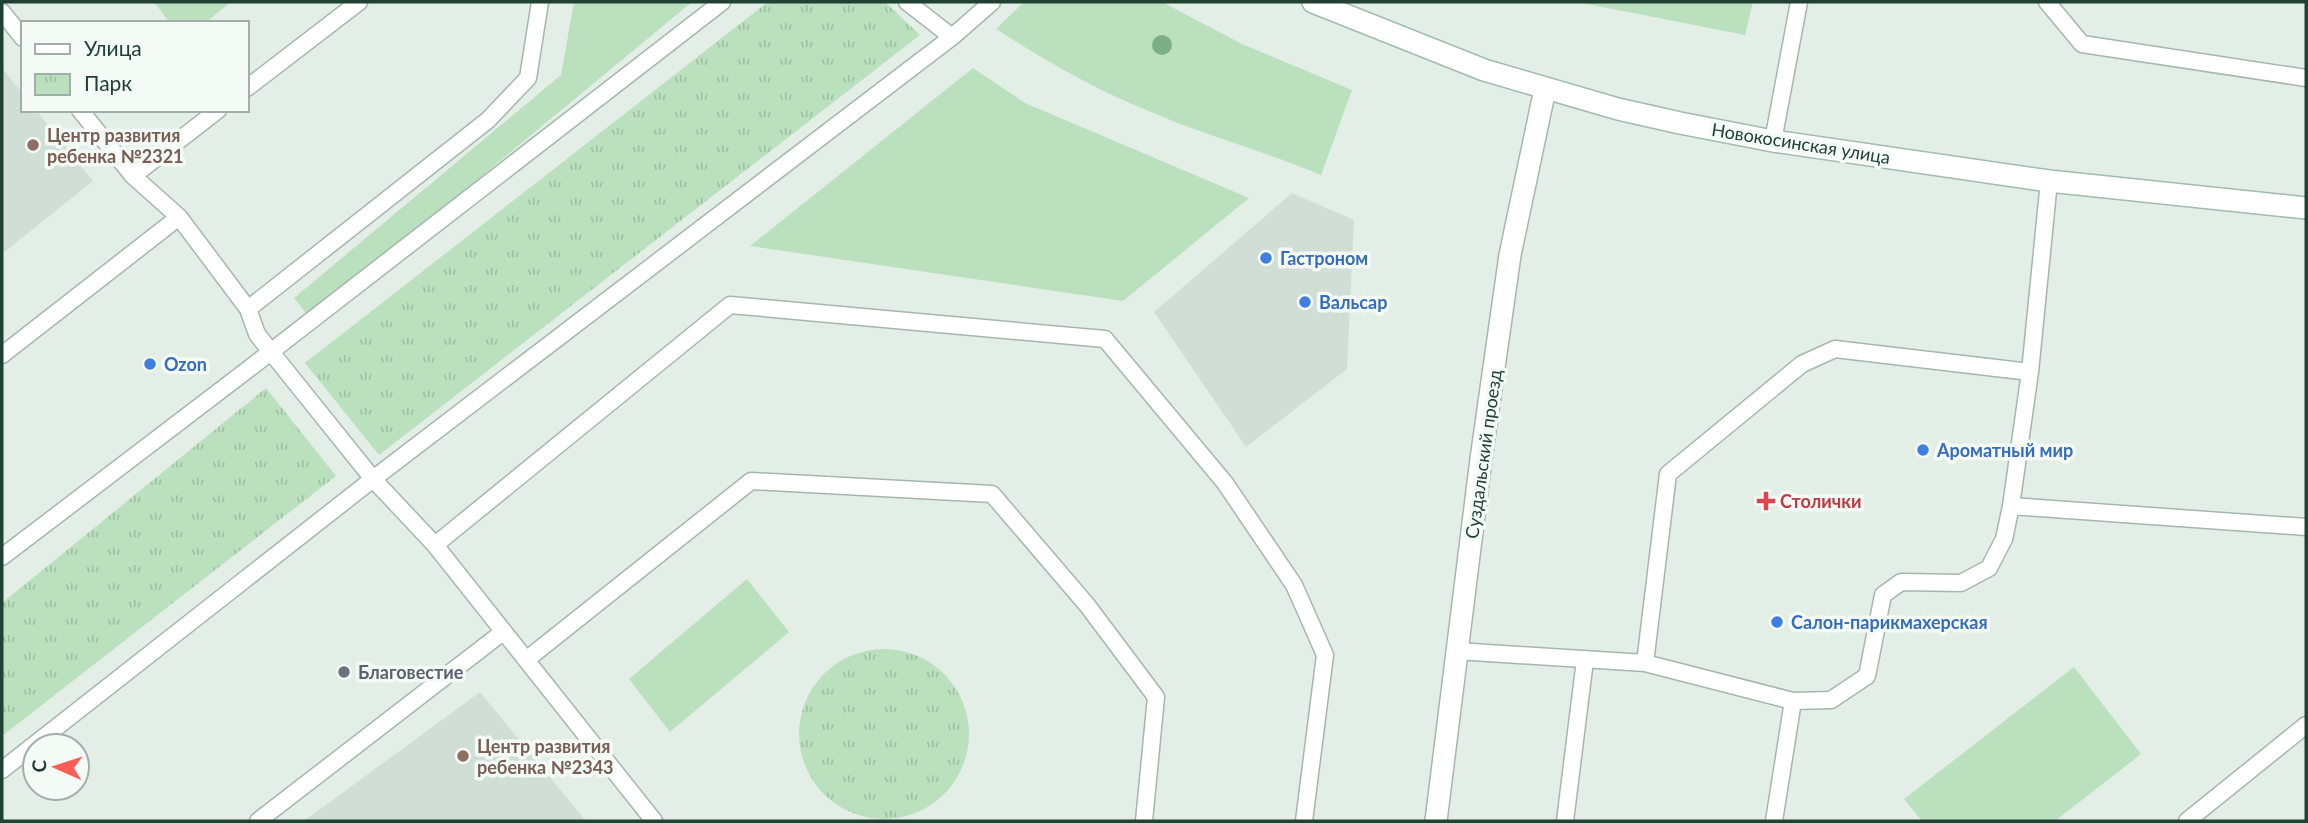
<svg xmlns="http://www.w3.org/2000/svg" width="2308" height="823" font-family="Lato,sans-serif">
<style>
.built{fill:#d1ded6}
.grass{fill:#bbe0be}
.park{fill:url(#park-tufts)}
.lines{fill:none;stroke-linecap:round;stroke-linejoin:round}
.lane-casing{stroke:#a5b7ad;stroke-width:19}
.street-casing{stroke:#a5b7ad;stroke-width:24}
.secondary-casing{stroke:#a1bbad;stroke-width:24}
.lane{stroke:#fff;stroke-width:16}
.street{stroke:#fff;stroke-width:21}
.secondary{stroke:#fff;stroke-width:21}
.tree{fill:#7daf87}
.education-dot{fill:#8d6e63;stroke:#f4faf6;stroke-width:2.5}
.shop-dot{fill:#3f7fe0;stroke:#f4faf6;stroke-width:2.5}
.health-dot{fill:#e0444e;stroke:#f4faf6;stroke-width:2.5}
.worship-dot{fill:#6b7280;stroke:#f4faf6;stroke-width:2.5}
.labels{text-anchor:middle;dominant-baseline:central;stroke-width:7;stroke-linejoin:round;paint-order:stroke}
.education-label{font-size:18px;font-weight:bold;fill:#785e54;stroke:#f4faf6;text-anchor:start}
.street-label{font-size:18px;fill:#214133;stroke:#f4faf6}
.shop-label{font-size:18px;font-weight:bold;fill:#366cbe;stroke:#f4faf6;text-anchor:start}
.health-label{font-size:18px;font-weight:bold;fill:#be3a42;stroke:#f4faf6;text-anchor:start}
.worship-label{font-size:18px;font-weight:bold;fill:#5b616d;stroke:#f4faf6;text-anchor:start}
</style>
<defs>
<pattern id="park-tufts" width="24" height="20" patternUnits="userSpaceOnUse" patternTransform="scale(1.75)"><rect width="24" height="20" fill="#bbe0be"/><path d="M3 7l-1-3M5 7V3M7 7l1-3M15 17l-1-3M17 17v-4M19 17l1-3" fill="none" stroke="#a0c1a4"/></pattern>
</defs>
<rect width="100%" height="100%" fill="#e3eee7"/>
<!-- built -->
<path class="built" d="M2 68 23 94V110H36L93 181 2 254Z
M1292 193 1354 220 1347 369 1246 447 1154 312Z
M480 692 586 821H304Z"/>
<!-- grass -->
<path class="grass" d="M154 2H231L205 23H170Z
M574 2H692L310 318 294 298 561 75Z
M1024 2H1162L1242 44 1352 90 1321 175C1267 152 1210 137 1156 114 1100 92 1047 62 996 29Z
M1577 2H1753L1745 35Z
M973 68 1025 103 1249 198 1123 301 750 246Z
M747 579 789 632 670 732 629 679Z
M2074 667 2141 754 2055 821H1922L1904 799Z"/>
<!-- park -->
<path class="park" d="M768 2H885L920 35 379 455 305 363Z
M266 388 336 476 2 736V603Z
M799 734a85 85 0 1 1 170 0a85 85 0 1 1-170 0Z"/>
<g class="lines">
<defs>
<path id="lane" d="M907 2 952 37
M2047 2 2082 44 2306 78
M2 12 23 38
M247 88 359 2
M80 110 133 176 179 217 248 309 257 334 271 352 373 479 435 545 654 821
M1773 141 1799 2
M133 176 218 110
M248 309 488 120 528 78 540 2
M2 355 179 217
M2011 506 2306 527
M435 545 730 305 1105 339 1225 483 1294 585 1325 655 1304 821
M2 557 246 371 722 2
M1457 651 1645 663 1793 701 1831 700 1867 676 1883 595 1901 582 1961 583 1989 568 2004 539 2011 506 2030 372 2049 181
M526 660 751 481 992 494 1087 605 1156 697 1144 821
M1645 663 1668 474 1802 364 1835 349 2030 372
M2 770 373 479 952 37 992 2
M258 821 503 632
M1565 821 1585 660
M1774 821 1793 701
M2187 821 2306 725"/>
<path id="street" d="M1436 821 1481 459 1510 255 1545 89"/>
<path id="secondary" d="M1313 2 1484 70 1618 109 1680 123 1773 141 2049 181 2306 208"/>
</defs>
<!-- lane casing -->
<use href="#lane" class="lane-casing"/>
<!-- street casing -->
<use href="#street" class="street-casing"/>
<!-- secondary casing -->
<use href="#secondary" class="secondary-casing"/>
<!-- lane -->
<use href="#lane" class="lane"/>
<!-- street -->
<use href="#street" class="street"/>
<!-- secondary -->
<use href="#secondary" class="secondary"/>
</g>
<!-- trees -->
<circle class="tree" cx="1162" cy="45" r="10"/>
<!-- markers -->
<g class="education-dot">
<circle cx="33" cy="145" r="7"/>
<circle cx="463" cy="756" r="7"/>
</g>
<g class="shop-dot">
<circle cx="1266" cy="258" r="7"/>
<circle cx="1305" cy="302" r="7"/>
<circle cx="150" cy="364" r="7"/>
<circle cx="1923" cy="450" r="7"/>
<circle cx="1777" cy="622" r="7"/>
</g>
<path class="health-dot" d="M1762.5 490.5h7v7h7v7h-7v7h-7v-7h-7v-7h7z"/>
<circle class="worship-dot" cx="344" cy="672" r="7"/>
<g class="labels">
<!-- education labels -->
<g class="education-label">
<text x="47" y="135">Центр развития<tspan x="47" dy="21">ребенка №2321</tspan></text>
<text x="477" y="746">Центр развития<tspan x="477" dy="21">ребенка №2343</tspan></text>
</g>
<!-- street labels -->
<g class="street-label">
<text transform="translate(1801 143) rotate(9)">Новокосинская улица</text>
<text transform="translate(1483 454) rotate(-82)">Суздальский проезд</text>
</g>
<!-- shop labels -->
<g class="shop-label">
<text x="1280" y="258">Гастроном</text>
<text x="1319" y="302">Вальсар</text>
<text x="164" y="364">Ozon</text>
<text x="1937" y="450">Ароматный мир</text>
<text x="1791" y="622">Салон-парикмахерская</text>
</g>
<!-- health labels -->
<g class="health-label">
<text x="1780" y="501">Столички</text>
</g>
<!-- worship labels -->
<g class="worship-label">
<text x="358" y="672">Благовестие</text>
</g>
</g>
<!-- border -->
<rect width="2308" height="823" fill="none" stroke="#214133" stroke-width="7"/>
<!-- legend -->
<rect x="21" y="21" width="228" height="91" fill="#f4faf6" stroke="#a0b0a8" stroke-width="2"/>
<rect x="35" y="44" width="35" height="10" fill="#ffffff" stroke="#a0b0a8" stroke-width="2"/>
<text x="84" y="56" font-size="21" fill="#214133">Улица</text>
<rect x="35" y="74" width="35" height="21" fill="url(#park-tufts)" stroke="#a0b0a8" stroke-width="2"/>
<text x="84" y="91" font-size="21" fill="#214133">Парк</text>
<!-- north arrow -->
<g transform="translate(56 767) rotate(273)"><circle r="33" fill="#f4faf6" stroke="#a0b0a8" stroke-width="2"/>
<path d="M0-5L12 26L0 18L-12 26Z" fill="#fa5e55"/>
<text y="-10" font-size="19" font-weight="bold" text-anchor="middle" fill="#214133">С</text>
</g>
</svg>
